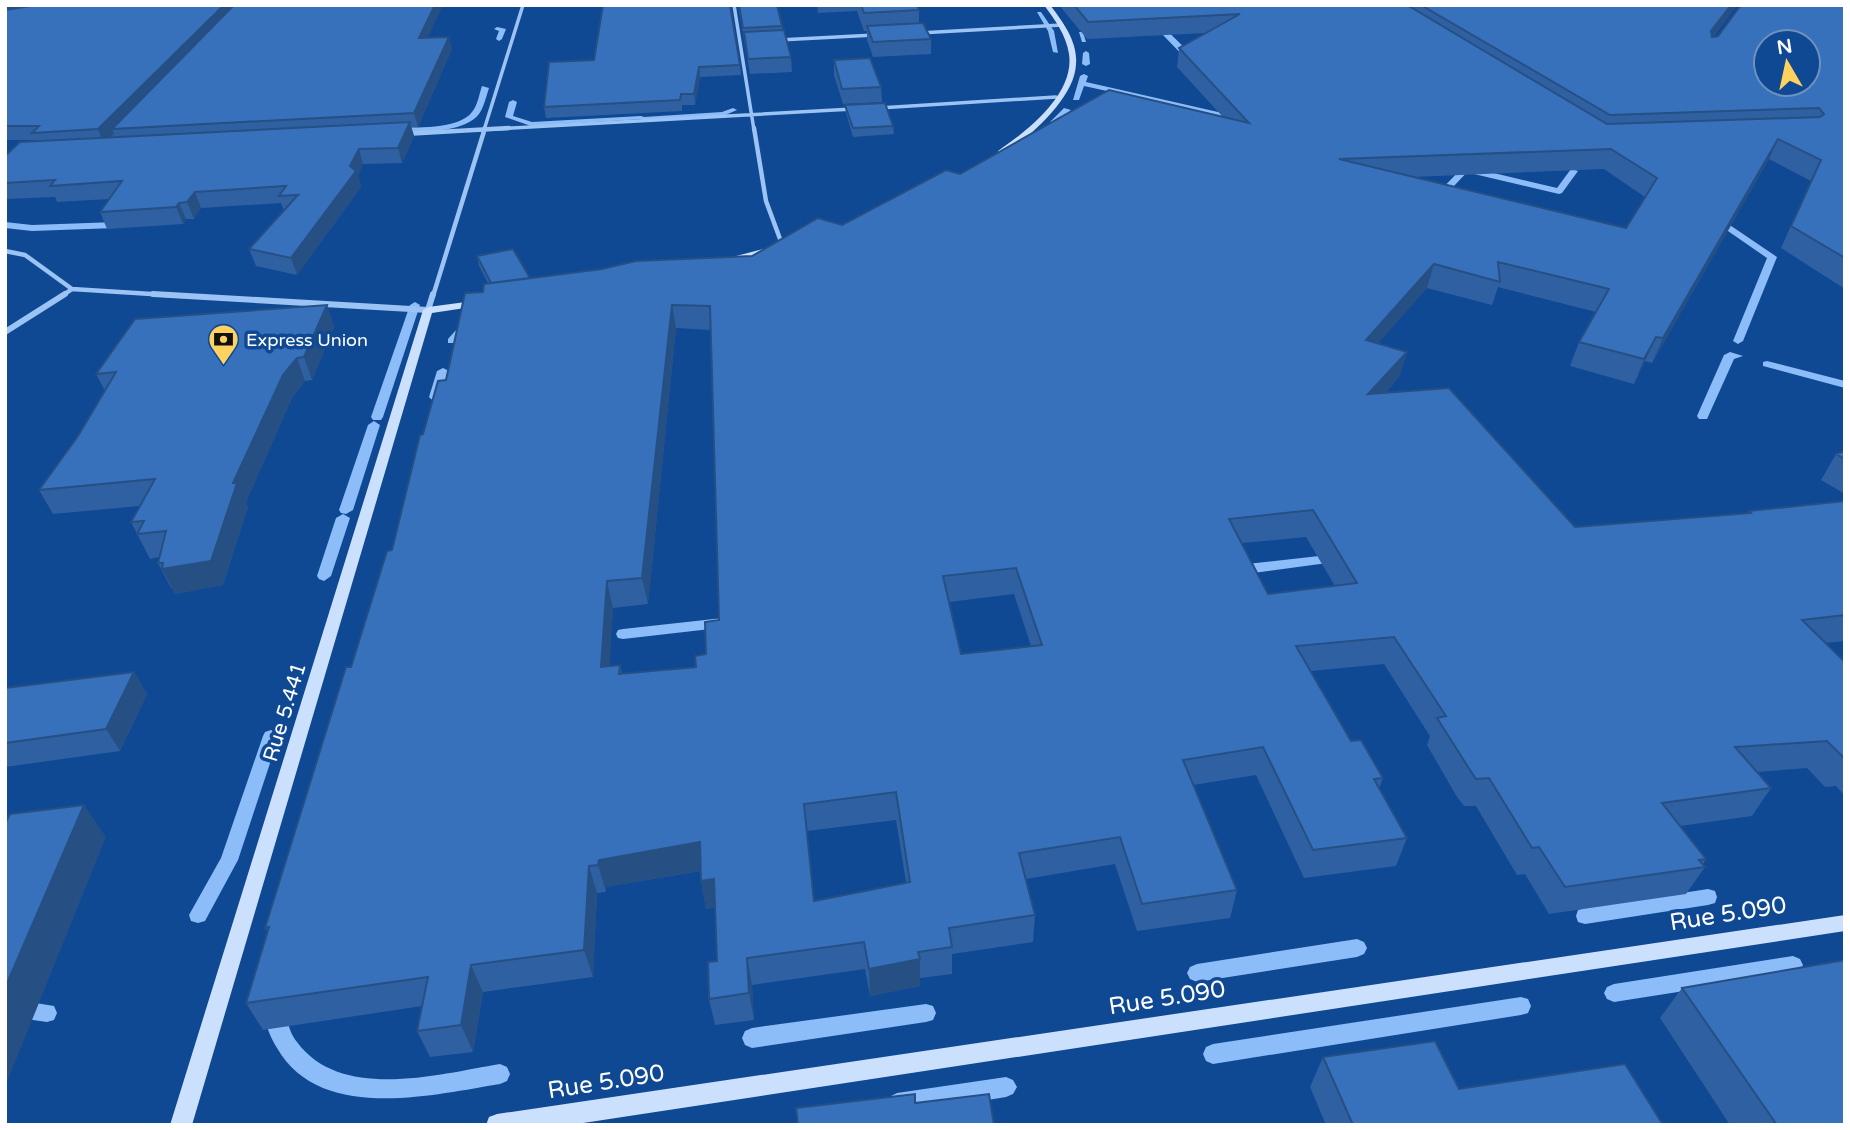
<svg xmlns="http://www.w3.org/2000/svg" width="1850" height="1130" font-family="'Varela Round',sans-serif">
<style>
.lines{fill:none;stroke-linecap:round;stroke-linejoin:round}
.stream{fill:#8cbdf8;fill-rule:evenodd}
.street-far2{stroke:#9bc3f4;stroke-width:3.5}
.street-far1{stroke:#9bc3f4;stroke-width:4.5}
.street{stroke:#9bc3f4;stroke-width:6}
.secondary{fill:#cbe0fd;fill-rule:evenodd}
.wall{fill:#2f61a2;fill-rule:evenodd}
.shaded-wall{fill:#264f84}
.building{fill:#3771bc;stroke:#264f84;stroke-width:2;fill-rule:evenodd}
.labels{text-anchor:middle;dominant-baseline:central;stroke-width:7;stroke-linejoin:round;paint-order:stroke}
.far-poi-label{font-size:18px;fill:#fff;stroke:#0f4893;text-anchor:start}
.street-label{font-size:21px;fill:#fff;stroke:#0f4893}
.near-street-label{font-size:24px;fill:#fff;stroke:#0f4893}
</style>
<rect width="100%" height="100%" fill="#0f4893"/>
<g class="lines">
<!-- stream -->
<path class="stream" d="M1134 5H1141L1196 59V63H1190Z
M1037 12H1041L1054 31 1058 53 1053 52 1048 31Z
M497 27 506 29 502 39 499 41 496 39 499 31 494 29Z
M1079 32H1083L1086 42H1082Z
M1086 51 1089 53 1090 64 1086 66 1082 64 1083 53Z
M1084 74 1088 76 1086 82 1240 117 1236 119 1084 86 1079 100H1073L1080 76Z
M482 86 489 88C486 97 484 107 479 114 464 134 416 132 393 132L389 130 393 128C413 127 459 130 472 112 478 105 479 94 482 86Z
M513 100 517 102 513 116 532 122 641 116 644 117 722 112 733 108 737 110 723 116 648 120 644 119 531 126 505 117 509 102Z
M1064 108 1071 110 1056 126H1050V122Z
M1462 168 1469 170 1440 201H1434V197Z
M1477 169 1557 188 1571 169 1578 171 1562 193 1559 194 1474 174 1473 172Z
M1715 215 1777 257 1743 341 1738 344 1733 341 1767 258 1712 220 1710 218Z
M5 222 32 225 116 222 121 225 116 228 32 231 5 228Z
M415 302 420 305 383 417 381 420H373L371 417 410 305Z
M469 319 474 322 473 324 456 343H448V339L465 320Z
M1730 352 1743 356 1734 359 1707 419H1699L1697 416 1724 355Z
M1767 361 1845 381V388L1763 366V362Z
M443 368 449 371 441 397 435 401 431 399 429 397 437 371Z
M374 421 380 425 353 510 346 514 341 513 339 510 368 425Z
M343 514 350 518 331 576 324 581 319 579 317 576 336 518Z
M1337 554 1344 558 1342 561 1238 575 1231 570 1238 565Z
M723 618 730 623 728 627 623 639 618 638 616 634 618 630 623 629Z
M271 730 277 732 279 736 238 860 205 921 198 923 191 921 189 915 221 858 263 736 265 732Z
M1708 889 1715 891 1717 897 1715 903 1708 905 1585 924 1578 922 1576 916 1578 910 1585 908Z
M1357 939 1364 942 1367 948 1364 954 1357 957 1197 982 1190 979 1187 973 1190 967 1197 964Z
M1793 956 1800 959 1803 965 1800 971 1793 974 1614 1002 1607 999 1604 993 1607 987 1614 984Z
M1521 997 1528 999 1531 1006 1528 1013 1521 1015 1213 1064 1206 1061 1203 1054 1206 1047 1213 1044Z
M5 998 54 1006 57 1013 54 1020 47 1022 5 1016Z
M275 1000 282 1002C288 1016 287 1030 297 1042 341 1102 439 1074 500 1064L507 1067 510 1074 507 1081 500 1084C432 1095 320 1123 277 1048 269 1035 261 1017 268 1002Z
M926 1004 933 1006 936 1013 933 1020 926 1022 752 1048 745 1045 742 1038 745 1031 752 1028Z
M1006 1077 1013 1080 1017 1087 1013 1094 1006 1097 897 1115 889 1111 886 1104 889 1097 897 1093Z"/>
<!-- street-far2 -->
<path class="street-far2" d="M734 5 754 130
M919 33 1062 25
M779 40 875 35
M879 108 1056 97
M477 130 853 109
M484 130 523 5"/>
<!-- street-far1 -->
<path class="street-far1" d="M754 128 766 201 783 247
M404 134 509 128
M5 251 25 255 72 289
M62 296 72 289 183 296
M433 296 485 128"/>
<!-- street -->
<path class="street" d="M153 294 428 310 433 294
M5 332 65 294"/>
<!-- secondary -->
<path class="secondary" d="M1044 5H1050C1063 22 1078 42 1076 64 1075 98 1030 136 1004 155H998V151C1027 131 1075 94 1069 54 1066 35 1055 20 1044 5Z
M774 246 777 247V251L726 263 721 260Z
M481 300 485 301V305L432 313 192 1125H170L423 310 428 307Z
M1845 915V931L570 1125H486L489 1117 497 1114Z"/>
</g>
<!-- wall -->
<path class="wall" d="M5 5 428 38 452 49 418 127H411L414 136 402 163 363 164 358 176 361 187 297 275 256 266 249 249 284 211 281 203 201 208 194 219H186L183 224 107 229 100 212 109 199 57 202 55 197 5 199V156L36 141 35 140H5Z
M738 5H777L783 30 791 57 792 72 750 74Z
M817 5H950L918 7 919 10V23L931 39V54L873 57 867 40V31H864L857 11 818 13Z
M1059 5H1737L1713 37 1845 5V289L1781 248 1811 181 1769 159 1652 363 1645 361 1634 384 1570 366 1579 342 1596 312 1498 287 1492 305 1427 288 1378 343 1407 352 1399 377 1385 393 1575 527 1748 513 1749 511 1845 501V641L1825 643 1845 662V796L1836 786 1825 787 1807 768 1757 772 1771 788 1752 816 1680 826 1706 859 1703 864 1705 867 1686 894 1549 914 1525 874 1517 875 1476 806H1464L1457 797 1427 745 1430 736 1384 664 1311 671 1351 741 1383 778 1379 789 1407 838 1396 866 1304 878 1256 775 1193 785 1237 890 1230 918 1137 931 1115 864 1026 879 1035 915 1033 942 952 954V974L920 978V986L870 996 865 969 752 985 754 1020 715 1025 709 999 717 961 715 907 706 909 701 881V871L606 887V892L597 893 593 977 483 992 473 1052 430 1057 417 1031 422 1006 263 1030 246 1003 268 932 265 928 351 667 392 550 423 434 483 292 488 283 479 266 477 256 530 278 752 256 842 225 960 174 1222 116 1177 67 1179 48 1206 33 1087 39ZM1604 169 1645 197 1626 228 1413 177ZM676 328 710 330 719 620 706 654 696 667 622 674 620 665 609 666 613 608 648 604ZM1306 537 1335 586 1268 594 1242 543ZM1014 594 1031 646 961 654 949 602ZM896 820 906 882 814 901 807 831Z
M834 60 881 87 882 102 843 104 834 75Z
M549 62 740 65 741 75 700 77 695 105H682V111L546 118 544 107Z
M845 105 893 126 894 134 853 137 846 113Z
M327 305 334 327 312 380 305 381 292 398 246 502 248 507 223 585 175 594 172 588H171L158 563 159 557 150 559 131 522 140 506 53 514 39 490 78 436 105 391 96 374Z
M1845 451V494L1821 480 1836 454Z
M134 672 147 694 120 751 5 767V688Z
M1682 988 1845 1125H1730L1660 1018Z
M1323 1057 1459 1089 1663 1125H1326L1310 1087Z"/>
<!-- shaded-wall -->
<path class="shaded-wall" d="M5 5H67L5 15Z
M224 5H240L112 129 114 134 104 144 98 129Z
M435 5H443L422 51 419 38Z
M1731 5H1737L1704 48 1711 31Z
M449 37 452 49 418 127 414 113Z
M699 67 700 77 695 105 694 94Z
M410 122 414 136 402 163 398 148Z
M1778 139 1769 159 1652 363 1663 338Z
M359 149 363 164 358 176 361 187 297 275 291 258 350 166Z
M195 192 201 208 194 219 187 202Z
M179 203 186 219 183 224 176 207Z
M1434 264 1427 288 1360 364 1366 340Z
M327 305 334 327 312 380 304 357Z
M672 305 676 328 648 604 642 578Z
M1656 337 1645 361 1634 384 1644 359Z
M1407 352 1399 377 1361 419 1368 394Z
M297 358 305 381 292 398 246 502 248 507 223 585 175 594 162 569 283 375Z
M607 581 613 608 608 694 601 667Z
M134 672 147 694 120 751 106 729Z
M84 805 106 837 5 1087V988Z
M700 842 705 870 606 887V892L598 865 599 860Z
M589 866 597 893 593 977 584 950Z
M714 879 719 906 706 909 701 881Z
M747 958 752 985 754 1020 749 993Z
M920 959V986L870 996 869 969Z
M471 965 483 992 473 1052 461 1025Z"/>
<!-- building -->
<path class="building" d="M37 5H224L98 129 32 133 39 126H5V10Z
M234 5H435L419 38 449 37 414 113 112 129Z
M603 5H730L740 65 699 67 694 94H681L680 100 544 107 549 62 594 60Z
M739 5H777L782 26 743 28Z
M861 5H917L919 10 864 13Z
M1074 5H1407L1607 124 1820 117 1824 114 1819 108 1610 115 1421 5H1731L1711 31 1712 37 1718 36 1741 5H1845V258L1791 226 1821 160 1778 139 1663 338 1656 337 1644 359 1579 342 1609 289 1498 262 1500 282 1434 264 1366 340 1407 352 1368 394 1449 388 1575 527 1751 513 1749 511 1845 501V615L1802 620 1845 662V759L1827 741 1735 747 1771 788 1662 803 1706 859 1699 860 1705 867 1565 887 1539 847 1532 848 1489 778 1476 779 1470 770 1437 718 1446 716 1394 637 1296 646 1351 741 1361 740 1383 778 1374 779 1407 838 1313 850 1263 747 1183 760 1237 890 1142 904 1120 837 1019 853 1035 915 949 928 952 947 918 952 920 959 869 969 864 942 747 958 749 993 709 999 708 962 717 961 714 879 701 881 700 842 599 860 598 865 589 866 584 950 471 965 461 1025 417 1031 428 977 246 1003 269 927 265 928 346 667H351L387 551 392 550 420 435 423 434 438 381 446 380 465 293 483 292 484 284 602 269 636 261 752 256 818 218 842 225 946 170 960 174 1109 90 1249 123 1179 48 1240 14 1088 22ZM1766 42H1808V84H1766ZM1611 149 1657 178 1626 228 1339 159ZM672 305 710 306 719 620 705 622 706 654 695 656 696 667 619 674 620 665 601 667 607 581 642 578ZM1313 510 1357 583 1268 594 1229 519ZM1016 568 1042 645 961 654 943 576ZM896 792 910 882 814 901 804 804Z
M923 23 931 39 873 42 867 26Z
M784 30 791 57 748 59 744 32Z
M870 58 881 87 842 89 834 60Z
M885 103 893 126 853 128 845 105Z
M410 122 398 148 359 149 350 166 356 171 291 258 249 249 298 195 279 196 286 186 195 192 187 202 179 203 176 207 100 212 122 181 50 186 55 180 5 183V156L20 142Z
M513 249 530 278 491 283 477 256Z
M327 305 304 357 297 358 283 375 233 483H237L211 561 162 569 163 563H158L166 531 137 534 144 521 131 522 155 479 39 490 78 436 116 372 96 374 135 319Z
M1845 451V459L1836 454Z
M134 672 106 729 5 743V688Z
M84 805 5 988V824L10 814Z
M1845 960V1125H1777L1682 988Z
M1435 1041 1459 1089 1625 1064 1663 1125H1353L1323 1057Z
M915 1094V1103L989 1094 994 1125H798L796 1108Z"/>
<!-- icons -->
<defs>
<symbol id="bank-pin" viewBox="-11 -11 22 30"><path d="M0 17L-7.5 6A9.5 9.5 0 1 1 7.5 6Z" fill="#ffd15e" stroke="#0f4893"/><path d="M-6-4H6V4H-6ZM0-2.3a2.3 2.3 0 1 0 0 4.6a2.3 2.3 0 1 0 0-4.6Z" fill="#111"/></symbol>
</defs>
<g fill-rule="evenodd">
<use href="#bank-pin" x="206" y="322" width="35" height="47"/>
</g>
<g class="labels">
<!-- far-poi labels -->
<g class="far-poi-label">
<text x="246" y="340">Express Union</text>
</g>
<!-- street labels -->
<g class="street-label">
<text transform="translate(285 712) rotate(-73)">Rue 5.441</text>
</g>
<!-- near-street labels -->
<g class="near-street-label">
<text transform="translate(1728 914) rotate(-9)">Rue 5.090</text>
<text transform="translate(1167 998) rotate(-9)">Rue 5.090</text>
<text transform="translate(606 1082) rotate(-9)">Rue 5.090</text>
</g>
</g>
<!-- border -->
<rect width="1850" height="1130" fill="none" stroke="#ffffff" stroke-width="14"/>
<!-- north arrow -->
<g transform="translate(1787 63) rotate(351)"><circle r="33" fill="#0f4893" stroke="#6f91be" stroke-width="2"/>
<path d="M0-5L12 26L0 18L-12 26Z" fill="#ffd15e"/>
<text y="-10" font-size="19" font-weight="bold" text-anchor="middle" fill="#ffffff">N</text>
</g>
</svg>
